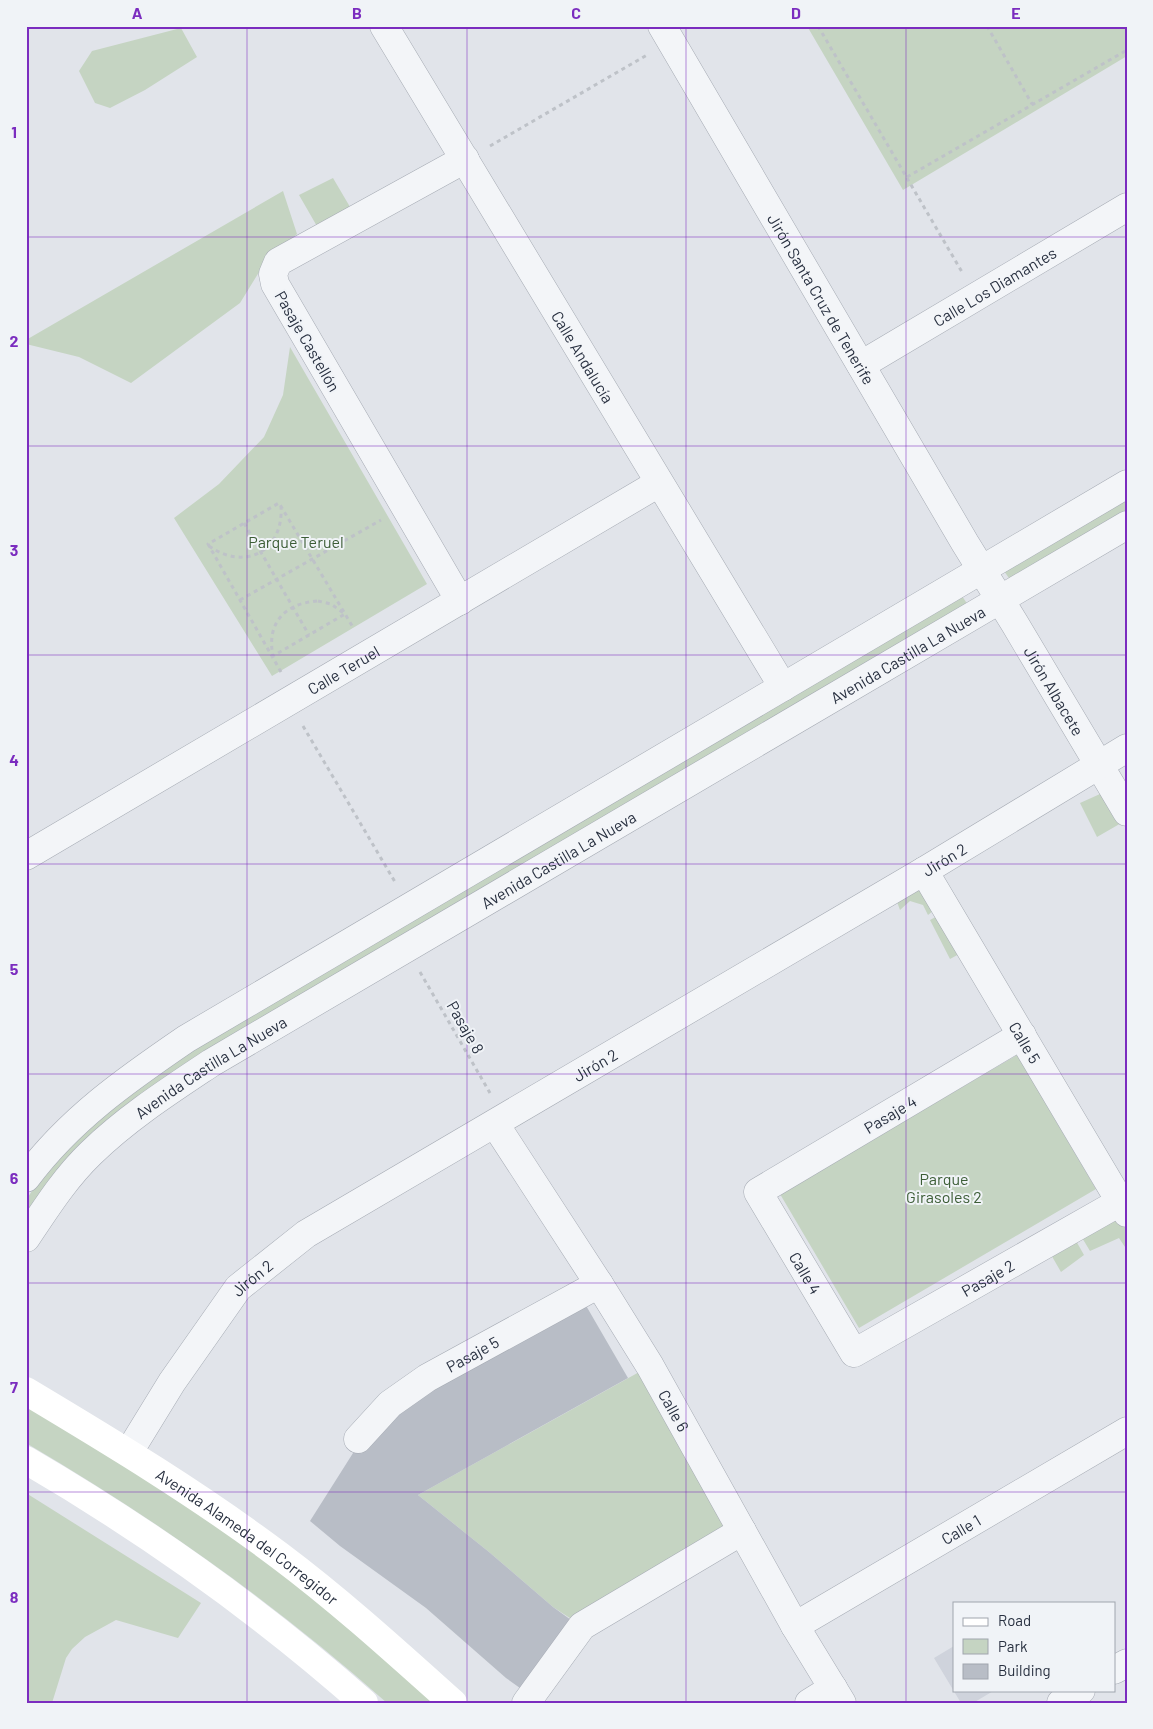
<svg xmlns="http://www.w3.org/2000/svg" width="1153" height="1729" font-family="Barlow,sans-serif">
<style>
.built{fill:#cfd3dc}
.green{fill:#c5d4c2}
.building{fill:#b8bdc6}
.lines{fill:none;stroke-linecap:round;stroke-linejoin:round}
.minor-casing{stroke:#a6abb4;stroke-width:29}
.tertiary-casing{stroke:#a6abb4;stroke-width:29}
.path{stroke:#bec2c8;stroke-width:3;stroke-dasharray:4 4;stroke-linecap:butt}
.minor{stroke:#f3f5f8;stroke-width:28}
.tertiary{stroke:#f3f5f8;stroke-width:28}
.secondary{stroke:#fff;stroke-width:28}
.grid{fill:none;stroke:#7b2cbf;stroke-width:1;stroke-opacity:0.55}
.labels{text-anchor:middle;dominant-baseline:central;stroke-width:4;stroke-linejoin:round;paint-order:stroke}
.street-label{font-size:16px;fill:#293141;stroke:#f0f3f7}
.park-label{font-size:16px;fill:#3c5d36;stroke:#f0f3f7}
.neatline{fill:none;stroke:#7b2cbf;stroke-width:2}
.grid-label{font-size:16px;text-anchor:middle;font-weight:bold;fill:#7b2cbf}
</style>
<rect width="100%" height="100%" fill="#e1e4ea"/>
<!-- built -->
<path class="built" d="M954 1646V1690H995L973 1703H961L934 1658Z"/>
<!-- green -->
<path class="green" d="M807 26H1127V56L903 190Z
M181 28 197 57 145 90 110 108 95 103 79 71 92 51Z
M333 178 353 212 318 228 299 195Z
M283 191 297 234 264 264 240 303 131 383 79 357 26 344V340Z
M290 347 427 584 272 676 174 518 219 484 264 437 283 395Z
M1127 498V512L1011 581 1004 571Z
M962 596 968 605 252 1027 26 1216V1200L40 1179 74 1141 117 1103 170 1064Z
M1100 794 1123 822 1097 837 1080 803Z
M917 888 927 892 938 907 928 915 923 905 910 901 900 910 896 899Z
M943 913 961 953 950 959 930 920Z
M1017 1055 1096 1189 859 1328 780 1194Z
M1117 1213 1127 1229V1250L1119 1238 1090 1251 1081 1236Z
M1075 1239 1084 1255 1061 1272 1050 1253Z
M650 1366 742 1531 582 1626 553 1607 489 1552 418 1495Z
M26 1405C102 1451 179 1496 250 1549 314 1597 374 1650 434 1703H387C276 1604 154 1518 26 1443Z
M26 1493 201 1603 178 1638 116 1620 85 1637 72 1649 66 1658 52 1703H26Z"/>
<!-- building -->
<path class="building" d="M581 1297 628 1378 418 1495 489 1552 553 1607 578 1625 527 1693 506 1678 426 1608 340 1546 310 1521 360 1442 392 1408Z"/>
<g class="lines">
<defs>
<g id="minor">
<path id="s1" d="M384 26 783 687"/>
<path id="s2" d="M662 26 965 543 1015 624 1127 812"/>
<path id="s3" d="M861 365 1127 207"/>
<path d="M460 601 275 284 273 274 278 262 465 159"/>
<path id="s4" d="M26 856 659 483"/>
<path id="s5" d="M924 871 1127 1213"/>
<path id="s6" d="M1022 1035 758 1192 854 1353 1120 1202"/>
<path id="s7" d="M495 1124 599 1284 650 1366 795 1626 842 1703"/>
<path id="s8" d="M358 1439 390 1404 427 1378 599 1284"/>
<path id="s9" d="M129 1452 172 1382 238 1288 306 1234 924 871 1127 748"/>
<path id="s10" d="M795 1626 1127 1431"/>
<path d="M1114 1670 1127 1663"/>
<path d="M526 1703 582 1626 742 1531"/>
<path d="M809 1703 833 1688"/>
<path d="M1061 1703 1081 1690"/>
</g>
<g id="tertiary">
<path d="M26 1178C70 1119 126 1080 186 1039L1127 484"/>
<path id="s11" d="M26 1238C46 1208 65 1178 91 1153 127 1118 169 1091 211 1063L1127 525"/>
</g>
</defs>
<!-- minor casing -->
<use href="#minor" class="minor-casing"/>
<!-- tertiary casing -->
<use href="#tertiary" class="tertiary-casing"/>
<!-- path -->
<path class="path" d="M818 26 962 272
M987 26 1032 104
M490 146 647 55
M907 177 1127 50
M244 523 309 635
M209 546C246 572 284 550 281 506
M240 600 381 520
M318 601 331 604 345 614 273 656C266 622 286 603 318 601Z
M281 672 208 544 279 503 354 629
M303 726 395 882
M420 972 490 1093"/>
<!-- minor -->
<use href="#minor" class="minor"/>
<!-- tertiary -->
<use href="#tertiary" class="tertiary"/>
<!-- secondary -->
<g class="secondary">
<path id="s12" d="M26 1391C113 1443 199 1495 280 1556 340 1601 396 1652 453 1703"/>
<path d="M26 1460C146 1530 260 1611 364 1703"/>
</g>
</g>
<!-- grid -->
<path class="grid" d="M247 26V1703M467 26V1703M686 26V1703M906 26V1703M26 237H1127M26 446H1127M26 655H1127M26 864H1127M26 1074H1127M26 1283H1127M26 1492H1127"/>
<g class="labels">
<!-- street labels -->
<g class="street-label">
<text stroke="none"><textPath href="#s3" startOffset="155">Calle Los Diamantes</textPath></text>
<text stroke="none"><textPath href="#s2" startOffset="316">Jirón Santa Cruz de Tenerife</textPath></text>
<text transform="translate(308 341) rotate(60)">Pasaje Castellón</text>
<text stroke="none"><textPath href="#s1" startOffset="386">Calle Andalucía</textPath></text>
<text stroke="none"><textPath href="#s11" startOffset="1065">Avenida Castilla La Nueva</textPath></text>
<text stroke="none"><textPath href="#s4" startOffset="368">Calle Teruel</textPath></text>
<text stroke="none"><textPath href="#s2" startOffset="772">Jirón Albacete</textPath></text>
<text stroke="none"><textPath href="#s11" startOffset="660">Avenida Castilla La Nueva</textPath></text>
<text stroke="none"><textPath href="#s9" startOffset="1024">Jirón 2</textPath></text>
<text transform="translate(466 1027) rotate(60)">Pasaje 8</text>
<text stroke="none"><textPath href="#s5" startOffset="199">Calle 5</textPath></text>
<text stroke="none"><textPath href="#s9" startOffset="619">Jirón 2</textPath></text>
<text stroke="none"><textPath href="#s11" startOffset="255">Avenida Castilla La Nueva</textPath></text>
<text transform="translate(890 1114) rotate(-31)">Pasaje 4</text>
<text stroke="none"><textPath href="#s6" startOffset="401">Calle 4</textPath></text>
<text stroke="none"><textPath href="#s6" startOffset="648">Pasaje 2</textPath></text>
<text stroke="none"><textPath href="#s9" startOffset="214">Jirón 2</textPath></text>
<text stroke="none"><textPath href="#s8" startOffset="144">Pasaje 5</textPath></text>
<text stroke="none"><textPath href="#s7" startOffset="338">Calle 6</textPath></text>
<text stroke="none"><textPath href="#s10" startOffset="192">Calle 1</textPath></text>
<text stroke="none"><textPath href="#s12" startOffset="265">Avenida Alameda del Corregidor</textPath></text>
</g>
<!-- park labels -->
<g class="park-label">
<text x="296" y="541">Parque Teruel</text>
<text x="944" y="1178">Parque<tspan x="944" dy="18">Girasoles 2</tspan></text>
</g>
</g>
<!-- border -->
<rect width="1153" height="1729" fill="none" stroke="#f0f3f7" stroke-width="55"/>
<!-- legend -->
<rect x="953" y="1602" width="162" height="90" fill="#f0f3f7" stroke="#a0a5ae"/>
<rect x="963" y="1618" width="25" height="8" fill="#ffffff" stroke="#a0a5ae"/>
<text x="998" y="1626" font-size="15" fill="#293141">Road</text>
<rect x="963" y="1639" width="25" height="15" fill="#c5d4c2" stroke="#a0a5ae"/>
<text x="998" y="1652" font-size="15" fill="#293141">Park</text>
<rect x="963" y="1664" width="25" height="15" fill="#b8bdc6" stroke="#a0a5ae"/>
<text x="998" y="1676" font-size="15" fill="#293141">Building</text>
<rect x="28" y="28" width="1098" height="1674" class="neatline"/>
<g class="grid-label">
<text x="137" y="19">A</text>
<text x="357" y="19">B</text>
<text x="576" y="19">C</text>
<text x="796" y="19">D</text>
<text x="1016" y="19">E</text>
<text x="14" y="138">1</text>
<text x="14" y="347">2</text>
<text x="14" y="556">3</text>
<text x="14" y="766">4</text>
<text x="14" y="975">5</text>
<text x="14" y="1184">6</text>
<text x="14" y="1393">7</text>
<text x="14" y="1603">8</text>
</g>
</svg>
